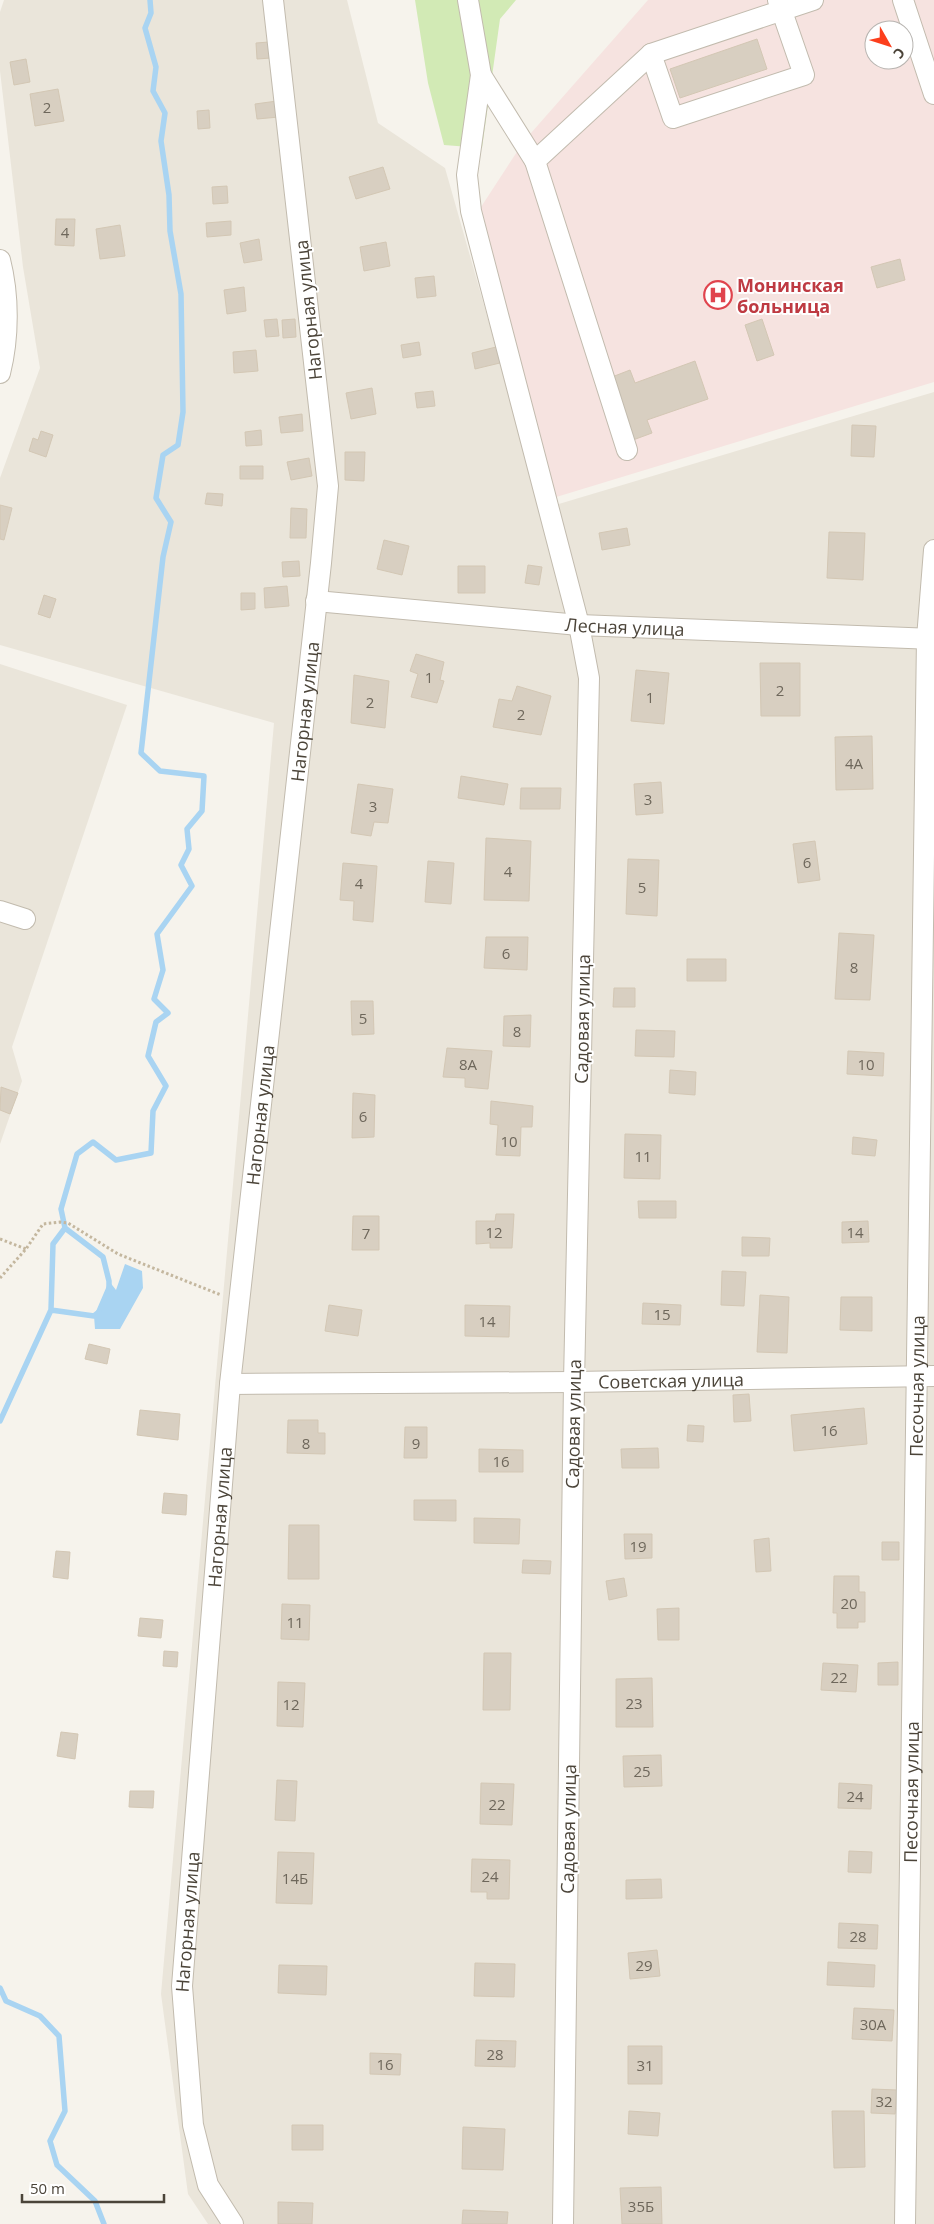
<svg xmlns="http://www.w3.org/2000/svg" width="934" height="2224" font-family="'Open Sans',sans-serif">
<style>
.residential{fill:#eae5da}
.medical{fill:#f6e3e0;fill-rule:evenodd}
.green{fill:#d2eab5}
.water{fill:#a9d4f2}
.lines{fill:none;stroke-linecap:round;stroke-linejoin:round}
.stream{stroke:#a9d4f2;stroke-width:5.5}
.building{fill:#d8cfc1;stroke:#d3c7b4}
.minor-casing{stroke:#c2bbae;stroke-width:22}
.path{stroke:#c4b79f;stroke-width:3;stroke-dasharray:2.5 2.5;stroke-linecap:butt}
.minor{stroke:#fff;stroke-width:20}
.labels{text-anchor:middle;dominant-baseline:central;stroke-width:4;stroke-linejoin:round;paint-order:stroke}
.number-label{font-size:15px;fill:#6e675b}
.health-label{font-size:18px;font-weight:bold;fill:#be3a42;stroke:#fff;text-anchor:start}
.street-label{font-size:18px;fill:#4b4439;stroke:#fff}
</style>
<rect width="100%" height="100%" fill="#f6f3ec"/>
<!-- residential -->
<path class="residential" d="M4 0H347L378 123 445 168 542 509 934 392V2224H208L188 2194 161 1994 274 723 0 645V478L40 368 23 267 0 71V12Z
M0 664 127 705 12 1047 22 1081 0 1144Z"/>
<!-- medical -->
<path class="medical" d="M648 0H934V382L553 498 481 207 524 141ZM874 30H904V60H874Z"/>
<!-- green -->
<path class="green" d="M415 0H516L500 19 482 148 444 145 428 83Z"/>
<!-- water -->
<path class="water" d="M125 1264 142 1271 143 1288 120 1329H95L94 1316 109 1281 116 1290Z"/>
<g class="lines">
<!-- stream -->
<path class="stream" d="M65 1228 103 1257 109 1281V1288
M51 1310 94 1316 99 1312
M0 1421 51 1310 53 1244 65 1228 61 1209 77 1154 93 1142 116 1160 151 1153 153 1111 166 1086 148 1056 156 1022 168 1013 154 999 163 970 157 934 192 886 181 865 189 849 187 829 202 811 204 776 160 771 141 753 163 557 171 522 156 498 163 455 178 445 183 412 181 294 170 231 169 195 161 141 165 113 153 91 156 67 145 28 151 13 150 0
M0 1988 6 2001 40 2016 59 2036 65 2111 50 2141 57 2165 95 2201 104 2224"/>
</g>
<!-- building -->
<path class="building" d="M757 39 767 69 680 98 670 69Z
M269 42 271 58 257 59 256 43Z
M26 59 30 82 14 85 10 62Z
M58 89 64 121 35 126 30 94Z
M277 101 279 117 257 119 255 104Z
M209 110 210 128 198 129 197 111Z
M383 167 390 189 356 199 349 177Z
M227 186 228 203 213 204 212 187Z
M56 219H75L74 246 55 245Z
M231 221V235L207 237 206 223Z
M120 225 125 256 100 259 96 229Z
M259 239 262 260 244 263 240 243Z
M386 242 390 266 364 271 360 247Z
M900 259 905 280 877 288 871 267Z
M434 276 436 296 417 298 415 278Z
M244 287 246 311 227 314 224 290Z
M277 319 279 336 266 337 264 320Z
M295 319 296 337 283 338 282 320Z
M762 319 774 355 757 361 745 325Z
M419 342 421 355 403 358 401 345Z
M500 346 504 362 475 369 472 353Z
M256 350 258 371 234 373 233 352Z
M695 361 708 399 647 420 652 433 633 440 612 377 630 370 635 383Z
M372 388 376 414 351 419 346 393Z
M433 391 435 406 417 408 415 393Z
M302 414 303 431 281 433 279 417Z
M852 425 876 426 874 457 851 456Z
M261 430 262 445 246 446 245 432Z
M41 431 53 435 46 457 29 451 33 438 38 440Z
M345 452H365L364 481 345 480Z
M309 458 312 476 291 480 287 462Z
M240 466H263V479H240Z
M207 493 223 494 222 506 205 504Z
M0 505 12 508 4 540 0 539Z
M291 508 307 509 306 538H290Z
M627 528 630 545 602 550 599 533Z
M829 532 865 533 863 580 827 578Z
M384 540 409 546 402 575 377 569Z
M299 561 300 576 283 577 282 562Z
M528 565 542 567 539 585 525 583Z
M458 566H485V593H458Z
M287 586 289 606 265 608 264 588Z
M241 593H255V609L241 610Z
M44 595 56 599 50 618 38 614Z
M416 654 444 662 440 680 444 681 437 703 411 697 418 674 410 671Z
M760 663H800V716H761Z
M636 670 669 673 664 724 631 721Z
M354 675 389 681 385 728 351 723Z
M517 686 551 696 541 735 493 727 499 699 512 701Z
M872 736 873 789 836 790 835 737Z
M461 776 508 784 504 805 458 798Z
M661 782 663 813 636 815 634 784Z
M358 784 393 789 388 823 374 822 371 836 351 833Z
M521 788H561L560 809H520Z
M486 838 531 841 529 901 484 900Z
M815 841 820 880 798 883 793 844Z
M628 859 659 860 657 916 626 914Z
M428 861 454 863 451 904 425 902Z
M343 863 377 866 373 922 353 920 354 901 340 900Z
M839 933 874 935 870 1000 835 999Z
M486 937H528L527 970 484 968Z
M687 959H726V981H687Z
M614 988H635V1007H613Z
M351 1001H373L374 1034 352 1035Z
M531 1015 530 1047 503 1046 504 1016Z
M636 1030 675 1031 674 1057 635 1056Z
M447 1048 492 1051 488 1089 465 1087V1078L443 1077Z
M848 1051 884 1053 883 1076 847 1074Z
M670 1070 696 1072 695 1095 669 1093Z
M1 1087 18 1093 10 1114 0 1110Z
M353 1093 375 1095 374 1137 352 1138Z
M491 1101 533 1106 532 1127H521L520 1156 496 1155 498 1125 490 1124Z
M625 1134 661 1135 660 1179 624 1178Z
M853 1137 877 1140 875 1156 852 1154Z
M638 1201H676V1218H639Z
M496 1214H514L512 1248H490V1243L476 1244V1221H495Z
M353 1216H379V1250H352Z
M868 1221 869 1242 842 1243V1222Z
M742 1237 770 1238 769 1256H742Z
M722 1271 746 1272 744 1306 721 1305Z
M760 1295 789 1297 787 1353 757 1352Z
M841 1297H872V1331L840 1330Z
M643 1303 681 1305 680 1325 642 1324Z
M329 1305 362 1310 358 1336 325 1331Z
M465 1305 510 1306 509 1337 465 1336Z
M89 1344 110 1349 107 1364 85 1359Z
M749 1394 751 1421 734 1422 733 1395Z
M864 1408 867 1444 794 1451 791 1415Z
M140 1410 180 1414 178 1440 137 1435Z
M288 1420H318V1433H325V1454L287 1453Z
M688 1425 704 1426 703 1442 687 1441Z
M405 1427H427V1458H404Z
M658 1448 659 1468H622L621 1449Z
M479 1449 523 1450V1472H479Z
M164 1493 187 1495 186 1515 162 1513Z
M414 1500H456V1521L414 1520Z
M474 1518 520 1519 519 1544 474 1543Z
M289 1525H319V1579H288Z
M624 1534H652V1558L625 1559Z
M769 1538 771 1571 756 1572 754 1540Z
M882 1542H899V1560H882Z
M56 1551 70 1552 68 1579 53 1577Z
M523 1560 551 1561 550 1574 522 1573Z
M834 1576H859V1592H865V1622H858V1628H837V1613H833Z
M624 1578 627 1596 609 1600 606 1581Z
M282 1604 310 1605 309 1640 281 1639Z
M679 1608V1640H658L657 1609Z
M140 1618 163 1620 161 1638 138 1636Z
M164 1651 178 1652 177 1667 163 1666Z
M484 1653H511L510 1710H483Z
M898 1662V1685H878V1663Z
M823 1663 858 1665 856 1692 821 1690Z
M652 1678 653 1727H616V1679Z
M278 1682 305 1683 303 1727 277 1726Z
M61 1732 78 1734 75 1759 57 1756Z
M661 1755 662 1786 624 1787 623 1756Z
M277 1780 297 1781 295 1821 275 1820Z
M481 1783 514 1784 512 1825 480 1824Z
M839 1783 872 1785 871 1809 838 1808Z
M130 1791H154L153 1808 129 1807Z
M849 1851 872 1852 871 1873 848 1872Z
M278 1852 314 1853 312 1904 276 1903Z
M472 1859 510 1860 509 1899H487V1892H471Z
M661 1879 662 1898 626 1899V1880Z
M839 1923 878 1925 877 1949 838 1948Z
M657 1950 660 1976 630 1979 628 1953Z
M828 1962 875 1965 874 1987 827 1985Z
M475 1963 515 1964 514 1997 474 1996Z
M279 1965 327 1966 326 1995 278 1993Z
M854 2008 894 2010 892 2041 852 2039Z
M476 2040 516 2041 515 2067 475 2066Z
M628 2046H662V2084H628Z
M370 2053 401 2054 400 2075 370 2074Z
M872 2089 897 2090 895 2114 871 2113Z
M629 2111 660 2113 658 2136 628 2134Z
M832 2111H864L865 2167 834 2168Z
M292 2125H323V2150H292Z
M463 2127 505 2129 503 2170 462 2169Z
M661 2187 662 2224H622L620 2188Z
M278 2202 313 2203 312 2224H278Z
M463 2210 508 2212 507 2224H462Z"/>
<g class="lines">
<defs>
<g id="minor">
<path d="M468 0 481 75 467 175 471 211 579 625 589 678 574 1382 563 2224"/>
<path d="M903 0 934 94"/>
<path d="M651 54 673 118 804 75 778 0"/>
<path d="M481 75 535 161"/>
<path d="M0 260C9 295 9 337 0 373"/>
<path d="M627 450 535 161 651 54 813 0"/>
<path id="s1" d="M316 601 579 625 934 639"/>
<path d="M0 911 25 919"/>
<path id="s2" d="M230 1384 574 1382 934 1376"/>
<path id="s3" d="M233 2224 208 2185 193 2125 182 1986 230 1384 321 563 328 486 273 0"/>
<path id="s4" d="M905 2224 927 638 934 550"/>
</g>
</defs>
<!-- minor casing -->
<use href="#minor" class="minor-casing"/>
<!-- path -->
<path class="path" d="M0 1239 26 1249
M0 1278 26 1249 43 1224 60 1222 68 1223 118 1254 221 1295"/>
<!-- minor -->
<use href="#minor" class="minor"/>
</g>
<!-- icons -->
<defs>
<symbol id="hospital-ring" viewBox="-11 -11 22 22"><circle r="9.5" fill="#fff" stroke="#e0444e" stroke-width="1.5"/><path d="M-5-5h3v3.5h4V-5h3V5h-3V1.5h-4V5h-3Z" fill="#e0444e"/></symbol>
</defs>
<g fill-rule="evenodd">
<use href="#hospital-ring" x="702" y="279" width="32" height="32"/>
</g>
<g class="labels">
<!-- number labels -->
<g class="number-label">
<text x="47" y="107">2</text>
<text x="65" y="232">4</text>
<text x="429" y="677">1</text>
<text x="780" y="690">2</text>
<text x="650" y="697">1</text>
<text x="370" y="702">2</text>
<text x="521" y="714">2</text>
<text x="854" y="763">4А</text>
<text x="648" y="799">3</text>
<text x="373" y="806">3</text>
<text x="807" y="862">6</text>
<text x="508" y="871">4</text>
<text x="359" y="883">4</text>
<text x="642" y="887">5</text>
<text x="506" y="953">6</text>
<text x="854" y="967">8</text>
<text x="363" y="1018">5</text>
<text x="517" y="1031">8</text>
<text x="468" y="1064">8А</text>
<text x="866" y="1064">10</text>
<text x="363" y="1116">6</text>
<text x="509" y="1141">10</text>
<text x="643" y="1156">11</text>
<text x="494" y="1232">12</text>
<text x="855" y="1232">14</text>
<text x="366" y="1233">7</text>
<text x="662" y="1314">15</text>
<text x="487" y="1321">14</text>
<text x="829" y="1430">16</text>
<text x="306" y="1443">8</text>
<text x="416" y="1443">9</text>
<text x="501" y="1461">16</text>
<text x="638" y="1546">19</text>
<text x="849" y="1603">20</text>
<text x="295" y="1622">11</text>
<text x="839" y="1677">22</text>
<text x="634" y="1703">23</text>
<text x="291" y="1704">12</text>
<text x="642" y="1771">25</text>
<text x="855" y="1796">24</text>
<text x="497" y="1804">22</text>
<text x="490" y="1876">24</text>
<text x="295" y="1878">14Б</text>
<text x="858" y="1936">28</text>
<text x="644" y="1965">29</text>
<text x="873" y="2024">30А</text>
<text x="495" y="2054">28</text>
<text x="385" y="2064">16</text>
<text x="645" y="2065">31</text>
<text x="884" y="2101">32</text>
<text x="641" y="2206">35Б</text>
</g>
<!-- health labels -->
<g class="health-label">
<text x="737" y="285">Монинская<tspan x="737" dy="21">больница</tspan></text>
</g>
<!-- street labels -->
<g class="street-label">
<text transform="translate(308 310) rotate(-96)">Нагорная улица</text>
<text stroke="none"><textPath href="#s1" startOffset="310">Лесная улица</textPath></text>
<text stroke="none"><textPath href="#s3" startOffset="1528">Нагорная улица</textPath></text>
<text transform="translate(582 1019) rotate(-89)">Садовая улица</text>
<text stroke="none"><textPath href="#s3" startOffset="1122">Нагорная улица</textPath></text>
<text stroke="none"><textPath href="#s2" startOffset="441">Советская улица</textPath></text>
<text stroke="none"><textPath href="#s4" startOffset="838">Песочная улица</textPath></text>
<text transform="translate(573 1424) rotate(-89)">Садовая улица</text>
<text stroke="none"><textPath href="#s3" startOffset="718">Нагорная улица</textPath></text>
<text stroke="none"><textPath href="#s4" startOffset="432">Песочная улица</textPath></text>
<text transform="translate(568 1829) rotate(-89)">Садовая улица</text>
<text stroke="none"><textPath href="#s3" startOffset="312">Нагорная улица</textPath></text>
</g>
</g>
<!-- north arrow -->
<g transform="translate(889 45) rotate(129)"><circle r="24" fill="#ffffff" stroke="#b7b4b0"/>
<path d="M0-4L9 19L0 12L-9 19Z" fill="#fc3f1d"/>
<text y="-8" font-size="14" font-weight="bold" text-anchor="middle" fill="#4b4439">С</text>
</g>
<!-- scale -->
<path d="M22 2194v8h142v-8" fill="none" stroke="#4b4439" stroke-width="2.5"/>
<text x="30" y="2194" font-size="15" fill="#4b4439" stroke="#ffffff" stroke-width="4" paint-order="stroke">50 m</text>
</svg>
